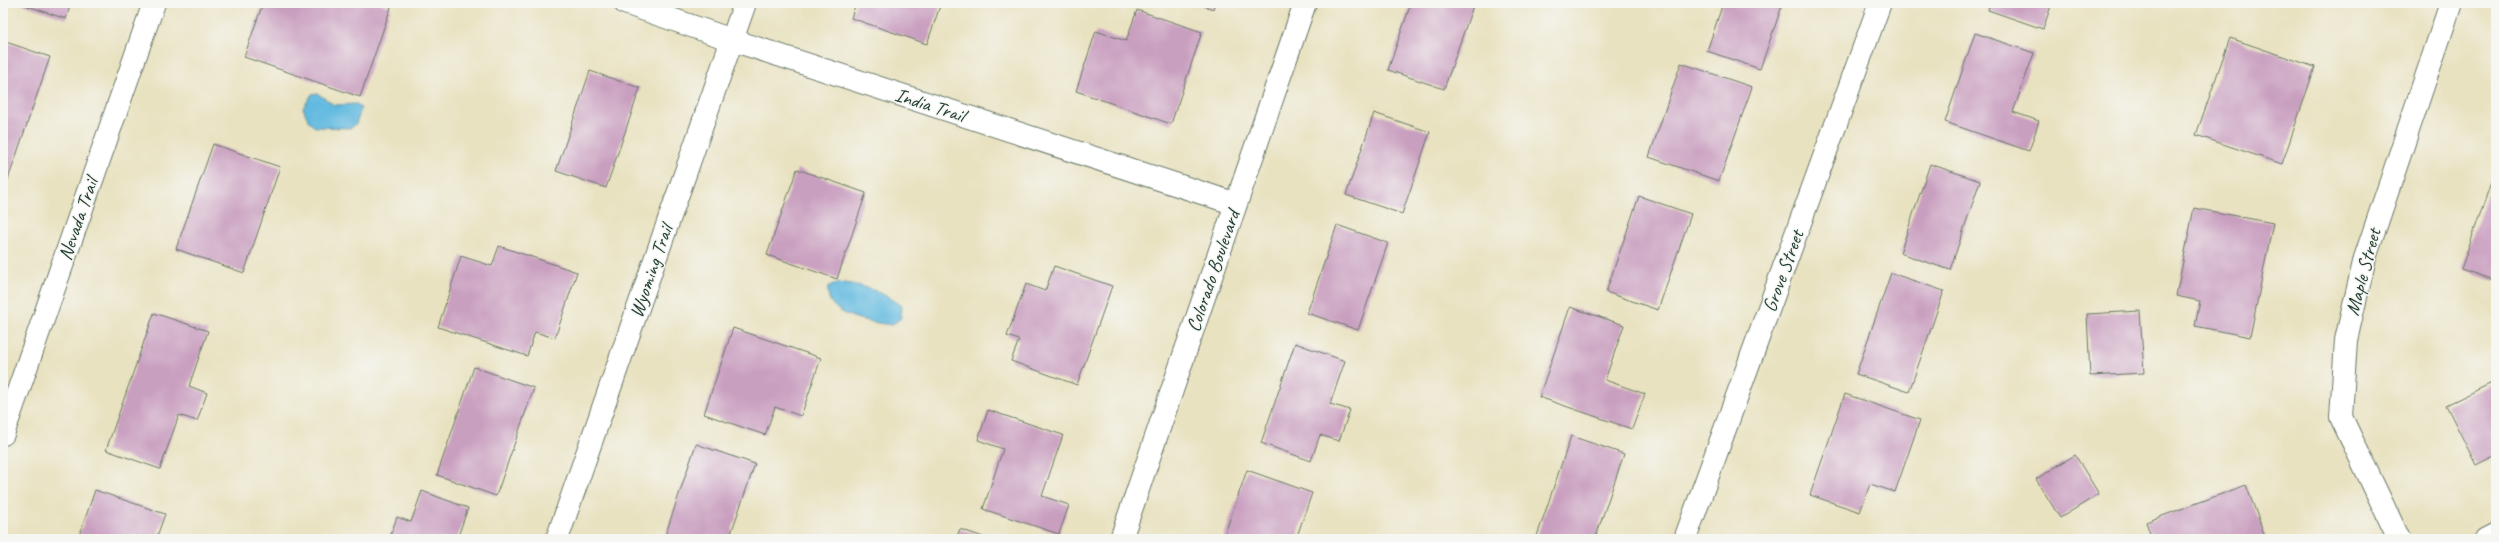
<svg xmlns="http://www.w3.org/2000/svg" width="2499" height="542" font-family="Caveat,sans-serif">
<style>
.water{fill:#62bae0;stroke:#407c8a}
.building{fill:#c99fc0}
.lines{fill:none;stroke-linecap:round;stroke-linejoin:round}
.street-casing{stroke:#667765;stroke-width:24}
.street{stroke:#fff;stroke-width:22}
.labels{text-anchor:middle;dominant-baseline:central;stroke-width:3;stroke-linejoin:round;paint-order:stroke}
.street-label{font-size:20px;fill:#1f3d34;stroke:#f6f6f2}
</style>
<rect width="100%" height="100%" fill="#f6f6f2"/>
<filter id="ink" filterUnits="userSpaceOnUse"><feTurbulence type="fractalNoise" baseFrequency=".025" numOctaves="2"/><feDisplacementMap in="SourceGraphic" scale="8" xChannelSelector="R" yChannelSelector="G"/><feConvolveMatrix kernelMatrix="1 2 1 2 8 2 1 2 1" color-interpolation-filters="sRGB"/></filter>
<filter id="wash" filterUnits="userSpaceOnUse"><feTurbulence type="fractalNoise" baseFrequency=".012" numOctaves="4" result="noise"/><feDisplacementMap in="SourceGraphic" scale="16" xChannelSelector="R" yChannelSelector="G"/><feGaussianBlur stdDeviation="0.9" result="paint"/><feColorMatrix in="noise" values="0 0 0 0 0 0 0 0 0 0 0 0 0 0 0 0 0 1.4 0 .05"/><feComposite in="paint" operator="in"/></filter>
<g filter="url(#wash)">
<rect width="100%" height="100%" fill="#e9e2c1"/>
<!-- water -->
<path class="water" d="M317 93 334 105 357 104 361 109 356 124 351 128 315 127 309 122 303 108 312 94Z
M845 283C867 286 884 293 902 306L901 318 892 325C871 322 824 317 828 287L833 284Z"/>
<g id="blocks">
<!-- building -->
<path class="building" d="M19 3H71L66 19Z
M263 3H380L391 7 360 97 244 57Z
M856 3H941L927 44 851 18Z
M1196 3H1215L1213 9Z
M1411 3H1474L1444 89 1388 70Z
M1723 3H1783L1760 69 1707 51Z
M1990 3H2052L2043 29 1988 10Z
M1137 10 1202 32 1171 124 1076 91 1096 31 1126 41Z
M1975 33 2034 53 2013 112 2039 121 2029 151 1945 122Z
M2230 38 2315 67 2282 164 2196 135Z
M3 41 50 57 3 194Z
M1681 63 1752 87 1719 181 1649 157Z
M590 71 640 88 606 188 556 171Z
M1374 113 1430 132 1402 214 1346 195Z
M213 144 280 167 244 273 176 249Z
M1930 164 1980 181 1950 270 1900 253Z
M2496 168V281L2461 269Z
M797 169 866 193 837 279 767 255Z
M1639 196 1691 214 1658 310 1606 292Z
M2194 208 2273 223 2250 337 2195 326 2200 301 2176 296Z
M1337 225 1388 243 1358 330 1307 313Z
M499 246 577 272 555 338 535 332 527 356 438 327 461 256 492 266Z
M1054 266 1112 286 1077 385 1011 361 1019 340 1007 336 1026 284 1045 291Z
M1891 273 1944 291 1909 392 1856 374Z
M1570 307 1624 325 1605 380 1645 394 1632 429 1539 397Z
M2140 311 2144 373 2090 376 2087 314Z
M154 313 208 331 189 386 207 393 197 421 179 415 160 469 106 450Z
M733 328 821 358 801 416 775 407 765 435 704 414Z
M1295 343 1345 361 1330 404 1350 410 1339 441 1320 435 1311 461 1261 443Z
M474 367 534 388 496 496 437 475Z
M2496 381V455L2476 465 2446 405Z
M1845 394 1920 420 1895 492 1870 484 1860 512 1810 495Z
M988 410 1063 435 1042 496 1069 505 1059 534 983 509 1003 449 978 440Z
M1571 436 1624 454 1595 539H1536Z
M696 444 755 464 729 539H664Z
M2075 455 2099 494 2060 518 2036 479Z
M1247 470 1312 493 1296 539H1223Z
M2246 485 2266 539H2152L2146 522Z
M95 490 165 514 156 539H78Z
M422 491 468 508 457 539H389L397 517 411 522Z
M960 529 989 539H956Z"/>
</g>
</g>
<g filter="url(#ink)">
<use href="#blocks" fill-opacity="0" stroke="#667765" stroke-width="1"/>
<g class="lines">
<defs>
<path id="street" d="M625 3 732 40 1236 204
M3 434 154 3
M557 539 745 3
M1121 539 1305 3
M1685 539 1880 3
M2399 539 2341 417 2346 340 2365 258 2451 3
M2486 539 2496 534"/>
</defs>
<!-- street casing -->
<use href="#street" class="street-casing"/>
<!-- street -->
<use href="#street" class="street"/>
</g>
</g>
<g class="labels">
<!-- street labels -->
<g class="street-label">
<text transform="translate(930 105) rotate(18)">India Trail</text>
<text transform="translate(78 219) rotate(-71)">Nevada Trail</text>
<text transform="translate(651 271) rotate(-71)">Wyoming Trail</text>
<text transform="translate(1213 271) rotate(-71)">Colorado Boulevard</text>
<text transform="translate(1783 271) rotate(-70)">Grove Street</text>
<text transform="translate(2363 272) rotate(-75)">Maple Street</text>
</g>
</g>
<!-- margin -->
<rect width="2499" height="542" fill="none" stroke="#f6f6f2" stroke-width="16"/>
</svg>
